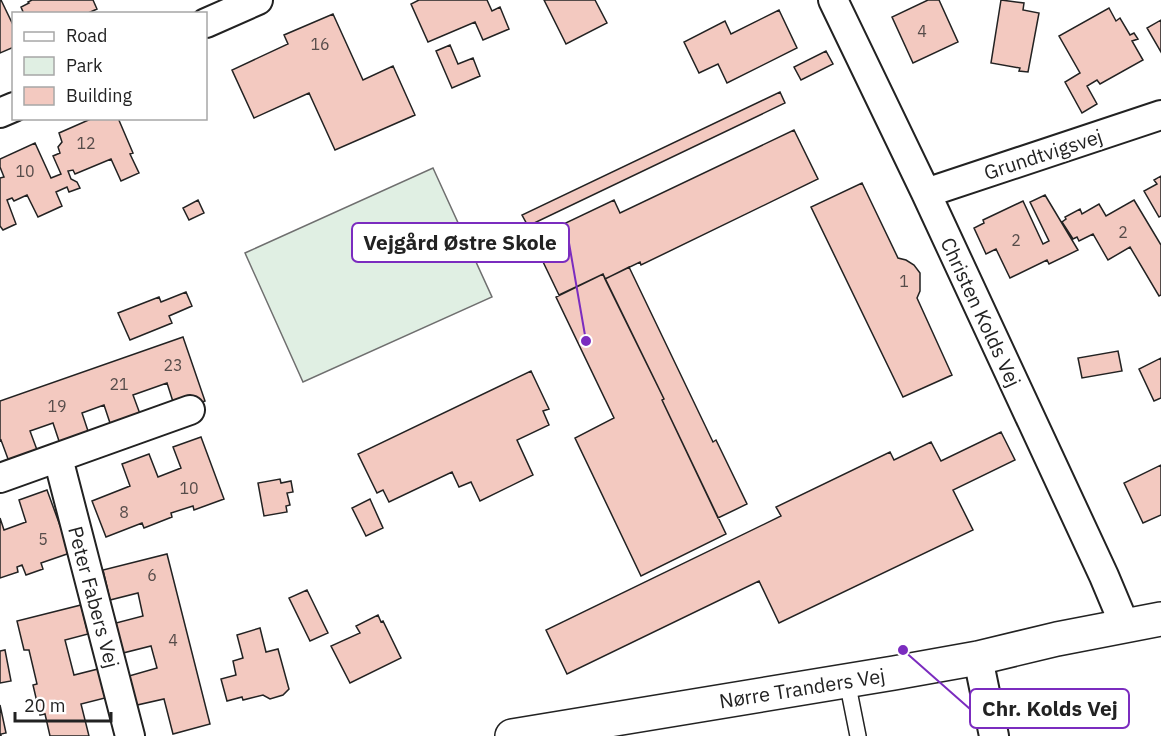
<svg xmlns="http://www.w3.org/2000/svg" width="1161" height="736" font-family="'IBM Plex Sans',sans-serif">
<style>
.green{fill:#e0efe3;stroke:#6f6f6f;stroke-width:1.5}
.building{fill:#f3c9c0;stroke:#222;stroke-width:1.5}
.lines{fill:none;stroke-linecap:round;stroke-linejoin:round}
.service-casing{stroke:#222;stroke-width:18}
.minor-casing{stroke:#222;stroke-width:32}
.tertiary-casing{stroke:#222;stroke-width:36}
.service{stroke:#fff;stroke-width:15}
.minor{stroke:#fff;stroke-width:28}
.tertiary{stroke:#fff;stroke-width:33}
.labels{text-anchor:middle;dominant-baseline:central;stroke-width:4.5;stroke-linejoin:round;paint-order:stroke}
.number-label{font-size:16px;fill:#564c4a}
.street-label{font-size:20px;fill:#222;stroke:#fff}
.leader{fill:none;stroke:#7b2cbf;stroke-width:2}
.callout-dot{fill:#7b2cbf;stroke:#fff;stroke-width:2}
.callout{fill:#fff;stroke:#7b2cbf;stroke-width:2}
.callout-label{font-size:21px;text-anchor:middle;font-weight:bold;fill:#222}
</style>
<rect width="100%" height="100%" fill="#fff"/>
<!-- green -->
<path class="green" d="M433 168 492 297 303 382 245 253Z"/>
<!-- building -->
<path class="building" d="M0 0H1L14 27V47L0 53Z
M32 0H93L97 9 86 14H24L21 7 29 3 28 2Z
M419 0H487L492 11 500 7 509 29 483 40 475 22 428 42 411 4Z
M544 0H595L607 23 566 44Z
M928 0H939L958 42 913 63 892 17Z
M1001 0 1024 3 1023 10 1039 13 1028 72 1019 71 1020 68 991 63Z
M1109 8 1116 21 1120 18 1130 35 1134 33 1138 39 1132 41 1143 60 1100 84 1097 80 1087 86 1097 104 1082 113 1065 82 1080 73 1059 36Z
M779 10 797 48 727 83 718 64 699 73 684 42 725 21 731 34Z
M333 14 363 80 393 66 415 115 335 150 309 93 254 118 232 70 288 44 284 35Z
M1161 20V52L1147 28Z
M450 45 458 64 473 58 480 76 452 88 436 51Z
M826 51 833 64 801 80 794 67Z
M780 92 785 103 528 226 522 215Z
M93 118H118L133 153 130 154 139 173 121 181 111 159 75 174 73 170 68 171 71 179 77 182 80 188 69 192 67 187 56 192 62 206 38 217 27 195 14 201 12 198 7 200 16 224 3 230 0 226V178L4 177 0 167V159L35 143 51 178 61 174 53 156 60 153 58 147 62 142 59 133Z
M794 130 818 179 641 265 640 262 605 279 603 274 559 295 532 239 614 200 620 213Z
M1161 176V216L1159 217 1144 191 1157 184 1154 180Z
M862 183 898 258 906 260 914 265 920 273V291L917 298 952 375 903 397 811 207Z
M1045 195 1078 250 1049 264 1047 260 1010 278 996 249 986 254 974 228 984 223 983 220 1023 201 1043 244 1049 241 1030 202Z
M198 200 204 213 189 220 183 208Z
M1134 200 1161 245V295L1159 296 1130 247 1108 260 1093 234 1079 241 1077 237 1073 239 1062 222 1066 219 1065 217 1080 209 1082 214 1099 204 1106 216Z
M629 267 713 442 716 440 747 504 718 518 662 400 664 399 605 279Z
M603 274 664 399 662 400 726 534 641 576 575 438 614 418 556 297Z
M186 292 192 306 169 316 172 323 130 340 118 313 159 297 161 302Z
M183 337 205 401 176 411 167 383 133 395 143 422 113 432 104 405 82 413 91 440 62 450 53 423 30 431 40 458 11 467 1 440 0 441V401Z
M1118 351 1122 371 1082 378 1078 358Z
M1161 358V398L1154 401 1139 369Z
M531 371 549 409 543 411 549 425 517 440 533 475 480 501 471 482 459 487 452 472 389 502 383 490 377 493 358 454Z
M1001 432 1015 460 953 490 973 530 779 623 759 581 567 674 546 630 781 516 776 507 890 452 894 460 931 442 941 461Z
M201 437 224 499 194 510 193 506 171 513 172 517 144 528 142 523 106 537 92 501 130 486 122 464 149 454 158 477 181 468 173 447Z
M1161 465V515L1143 523 1124 483Z
M280 479 281 483 291 481 293 492 287 493 290 505 286 506 287 512 264 516 258 483Z
M47 490 70 553 41 563 43 569 26 575 22 565 17 567 18 572 0 578V518L4 530 26 522 19 500Z
M370 499 383 528 366 536 352 508Z
M167 554 210 724 173 734 164 699 137 705 129 676 157 668 151 646 123 653 116 623 143 616 138 593 110 600 103 570Z
M307 590 328 633 310 641 289 598Z
M81 605 88 634 65 640 74 675 98 669 105 698 81 704 89 736H50L45 714 40 715 33 685 37 684 29 650H24L17 621Z
M378 615 381 622 383 621 401 658 350 683 331 646 360 633 356 626Z
M260 628 266 652 278 649 289 689 283 695 270 699 263 695 243 700 242 697 227 701 221 679 236 675 233 661 243 658 237 635Z
M5 650 11 681 0 683V651Z
M0 705 6 733 1 734V736H0Z"/>
<g class="lines">
<defs>
<path id="service" d="M847 681 858 736"/>
<path id="minor" d="M833 0 926 193 1104 576 1125 626
M206 23 258 0
M0 113 14 107
M926 193 1161 115
M58 458 130 736
M0 478 190 410
M978 658 994 736"/>
<path id="tertiary" d="M512 736 894 673 978 658 1057 639 1161 619"/>
</defs>
<!-- service casing -->
<use href="#service" class="service-casing"/>
<!-- minor casing -->
<use href="#minor" class="minor-casing"/>
<!-- tertiary casing -->
<use href="#tertiary" class="tertiary-casing"/>
<!-- service -->
<use href="#service" class="service"/>
<!-- minor -->
<use href="#minor" class="minor"/>
<!-- tertiary -->
<use href="#tertiary" class="tertiary"/>
</g>
<g class="labels">
<!-- number labels -->
<g class="number-label">
<text x="922" y="31">4</text>
<text x="320" y="44">16</text>
<text x="86" y="143">12</text>
<text x="25" y="171">10</text>
<text x="1123" y="232">2</text>
<text x="1016" y="240">2</text>
<text x="904" y="281">1</text>
<text x="173" y="365">23</text>
<text x="119" y="384">21</text>
<text x="57" y="406">19</text>
<text x="189" y="488">10</text>
<text x="124" y="512">8</text>
<text x="43" y="539">5</text>
<text x="152" y="575">6</text>
<text x="173" y="640">4</text>
</g>
<!-- street labels -->
<g class="street-label">
<text transform="translate(1043 154) rotate(-18)">Grundtvigsvej</text>
<text transform="translate(981 312) rotate(65)">Christen Kolds Vej</text>
<text transform="translate(94 597) rotate(75)">Peter Fabers Vej</text>
<text transform="translate(802 688) rotate(-9)">Nørre Tranders Vej</text>
</g>
</g>
<!-- callouts -->
<path class="leader" d="M586 341L569 243M903 650L970 709"/>
<g class="callout-dot">
<circle cx="586" cy="341" r="6"/>
<circle cx="903" cy="650" r="6"/>
</g>
<g class="callout">
<rect x="352" y="223" width="217" height="39" rx="6"/>
<rect x="970" y="689" width="159" height="39" rx="6"/>
</g>
<g class="callout-label">
<text x="460" y="250">Vejgård Østre Skole</text>
<text x="1050" y="716">Chr. Kolds Vej</text>
</g>
<!-- legend -->
<rect x="12" y="12" width="195" height="108" fill="#ffffff" stroke="#a7a7a7" stroke-width="1.5"/>
<rect x="24" y="32" width="30" height="9" fill="#ffffff" stroke="#a7a7a7" stroke-width="1.5"/>
<text x="66" y="42" font-size="18" fill="#222222">Road</text>
<rect x="24" y="57" width="30" height="18" fill="#e0efe3" stroke="#a7a7a7" stroke-width="1.5"/>
<text x="66" y="72" font-size="18" fill="#222222">Park</text>
<rect x="24" y="87" width="30" height="18" fill="#f3c9c0" stroke="#a7a7a7" stroke-width="1.5"/>
<text x="66" y="102" font-size="18" fill="#222222">Building</text>
<!-- scale -->
<path d="M15 712v9h96v-9" fill="none" stroke="#222222" stroke-width="3"/>
<text x="24" y="712" font-size="18" fill="#222222" stroke="#ffffff" stroke-width="4.5" paint-order="stroke">20 m</text>
</svg>
